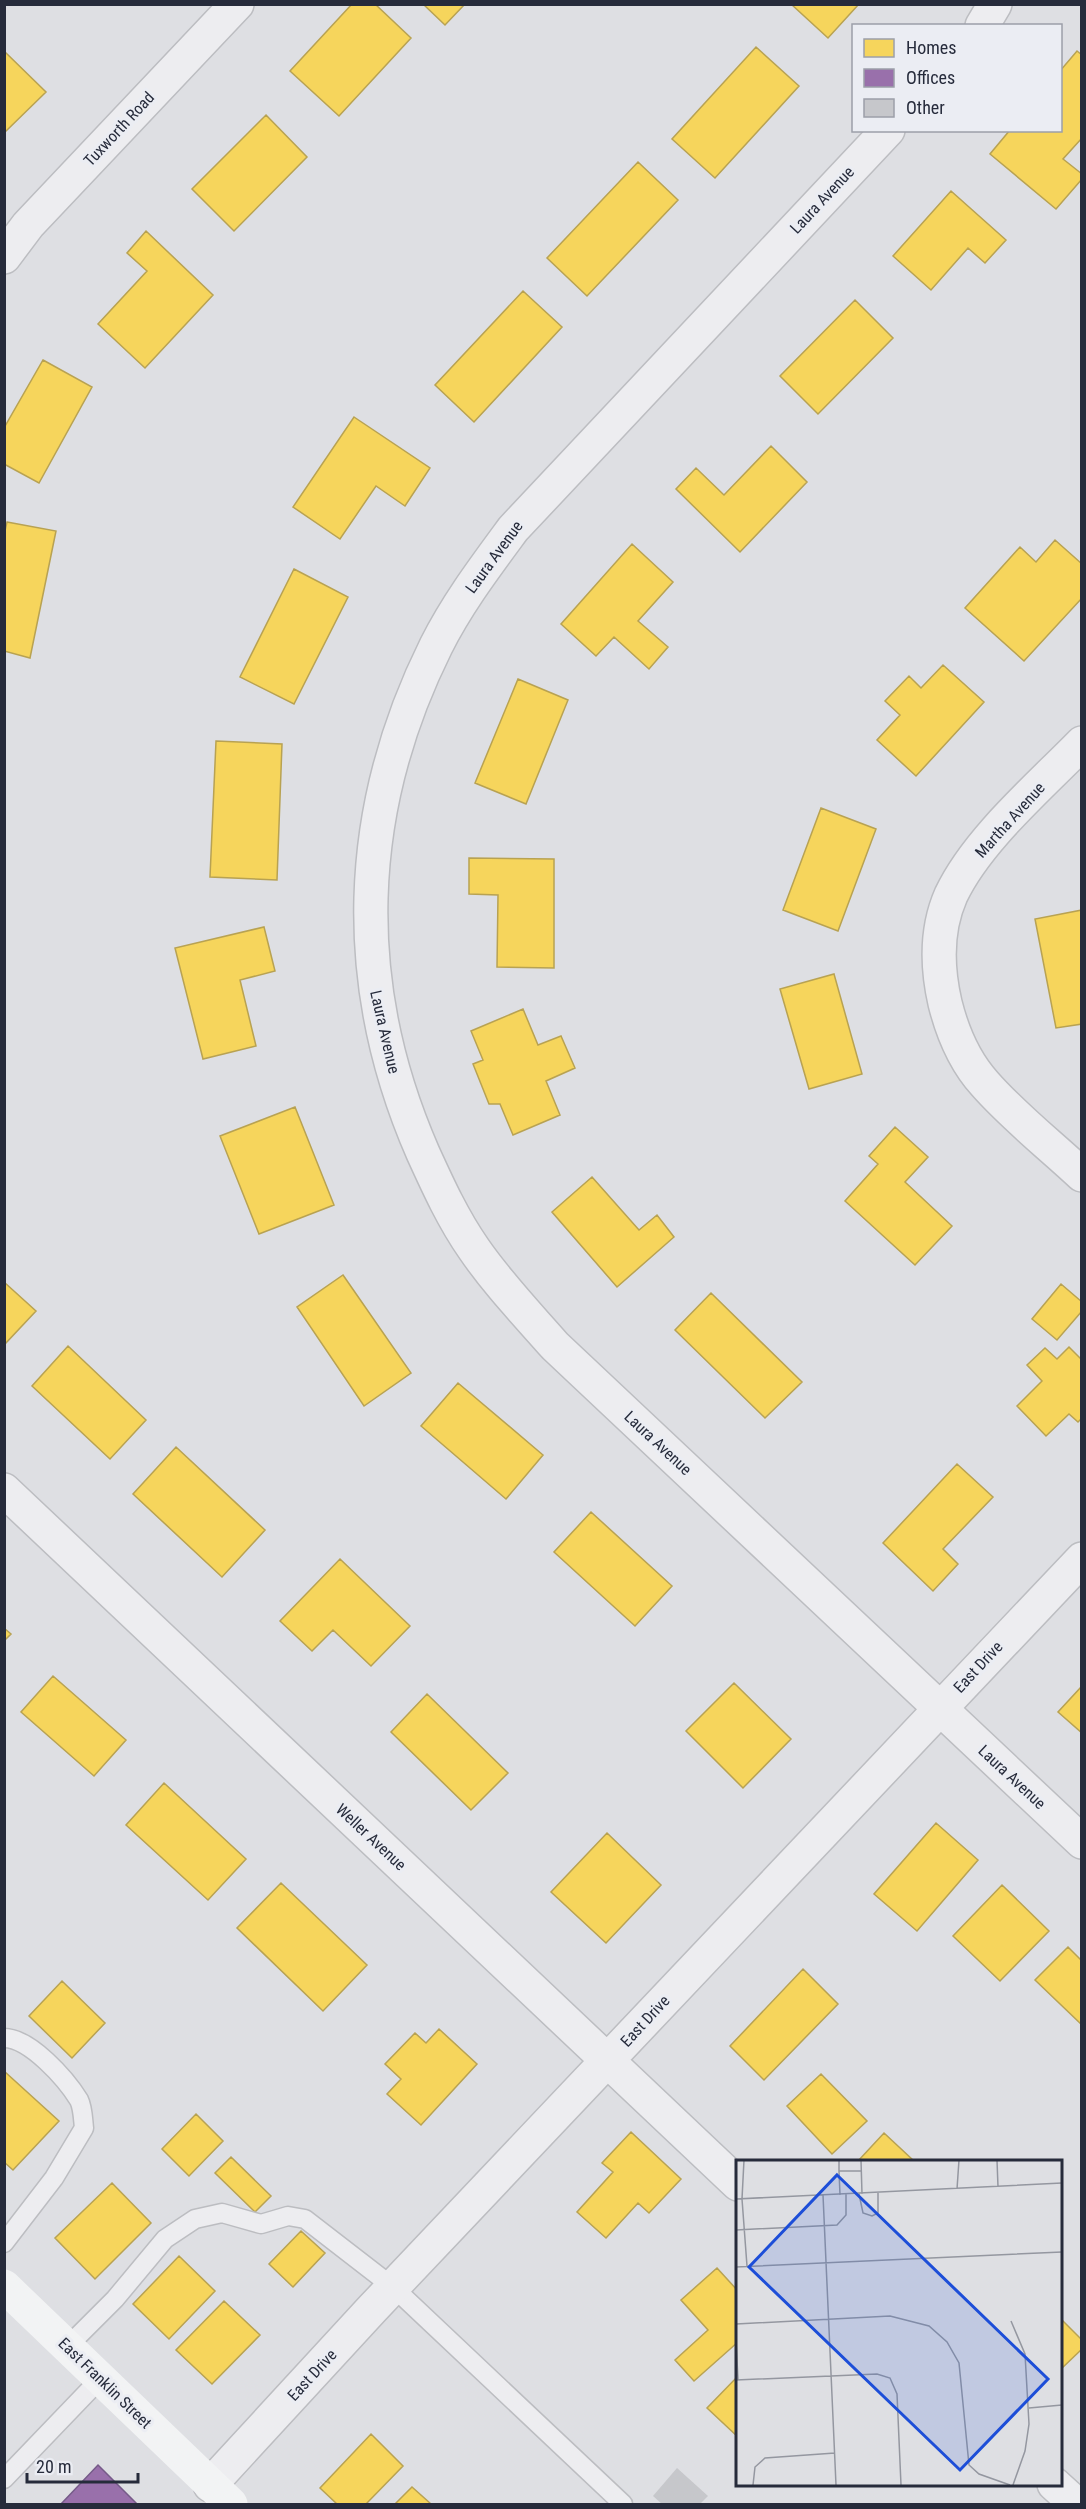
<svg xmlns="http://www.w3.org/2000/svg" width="1086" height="2509" font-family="'Roboto Condensed',sans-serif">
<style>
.homes{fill:#f6d55c;stroke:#b8a252;stroke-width:1.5}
.offices{fill:#9970ab;stroke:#765b89;stroke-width:1.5}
.building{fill:#c6c7cb}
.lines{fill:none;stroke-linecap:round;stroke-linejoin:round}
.lane-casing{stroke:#bcbdc1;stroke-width:21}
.street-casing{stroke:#bcbdc1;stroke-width:36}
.lane{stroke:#ededf0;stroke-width:18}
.street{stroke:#ededf0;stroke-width:33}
.secondary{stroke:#f2f3f4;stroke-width:33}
.labels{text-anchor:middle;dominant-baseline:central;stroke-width:6;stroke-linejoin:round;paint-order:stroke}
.street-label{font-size:16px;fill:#262b3b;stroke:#ebedf3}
.inset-road{fill:none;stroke:#9497a0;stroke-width:1.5}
.view{fill:#1d4ed8;fill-opacity:0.15;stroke:#1d4ed8;stroke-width:3}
.inset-edge{fill:none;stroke:#262b3b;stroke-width:3}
</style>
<rect width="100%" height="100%" fill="#dedfe3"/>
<!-- homes -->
<path class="homes" d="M352 4H375L411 38 339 116 290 71Z
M423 4H465L445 25Z
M791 4H859L828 38Z
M756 47 799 86 715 178 672 139Z
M4 51 46 92 4 133Z
M1077 51 1082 55V138L1063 159 1082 174V179L1056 209 990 154 1010 130H1060V71Z
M266 115 307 157 234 231 192 189Z
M638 162 678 200 587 296 547 258Z
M951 191 1006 240 985 263 968 248 931 290 893 256Z
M146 231 213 295 145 368 98 324 147 271 127 253Z
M523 291 562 327 474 422 435 385Z
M855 300 893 338 818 414 780 376Z
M43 360 92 387 39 483 4 464V428Z
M354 417 430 468 405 506 376 486 340 539 293 507Z
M771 446 807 482 740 552 676 489 696 468 724 495Z
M7 522 56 531 30 658 4 651V535Z
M1055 540 1082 564V598L1024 661 965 608 1020 547 1036 562Z
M632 544 673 582 638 621 668 647 649 669 614 637 596 656 561 624Z
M294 569 348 597 294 704 240 677Z
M943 665 984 702 916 776 877 740 900 715 885 701 909 676 921 688Z
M518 679 568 700 526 804 475 783Z
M216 741 282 744 277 880 210 877Z
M821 808 876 829 838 931 783 910Z
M469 858 554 859V968L497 967 498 895 469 894Z
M1082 910V1024L1056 1028 1035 919Z
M264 927 275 971 240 980 256 1046 203 1059 175 948Z
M834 974 862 1074 809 1089 780 989Z
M523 1009 538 1045 561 1036 575 1068 546 1081 560 1115 513 1135 500 1104H489L473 1064 483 1060 471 1031Z
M295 1107 334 1205 259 1234 220 1136Z
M895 1127 928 1157 905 1182 952 1226 915 1265 845 1201 878 1164 869 1156Z
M592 1177 639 1230 657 1215 674 1237 617 1287 552 1212Z
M343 1275 411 1373 364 1406 297 1307Z
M4 1282 36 1311 4 1345Z
M1061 1284 1082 1302V1311L1057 1340 1032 1319Z
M711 1293 802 1382 765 1418 675 1330Z
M68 1346 146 1420 110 1459 32 1386Z
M1069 1347 1082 1360V1418L1078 1422 1069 1414 1046 1436 1017 1406 1042 1381 1027 1365 1045 1348 1057 1359Z
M458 1383 543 1455 506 1499 421 1426Z
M176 1447 265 1530 222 1577 133 1494Z
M957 1464 993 1497 943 1549 958 1564 933 1591 883 1543Z
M591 1512 672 1586 635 1626 554 1552Z
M340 1559 410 1626 371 1666 333 1630 312 1651 280 1621Z
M4 1628 11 1634 4 1641Z
M53 1676 126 1740 94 1776 21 1712Z
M734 1683 791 1739 743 1788 686 1731Z
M1082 1686V1733L1058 1712Z
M427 1694 508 1773 471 1810 391 1732Z
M164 1783 246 1859 208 1900 126 1825Z
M936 1823 978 1860 917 1931 874 1894Z
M607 1833 661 1885 606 1943 551 1892Z
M281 1883 367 1965 323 2011 237 1928Z
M1002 1885 1049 1931 1000 1981 953 1936Z
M1068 1947 1082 1961V2025L1035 1980Z
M803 1969 838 2004 764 2080 730 2046Z
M62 1981 105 2023 72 2058 29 2016Z
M439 2029 477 2064 421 2125 387 2094 401 2079 385 2064 415 2033 426 2043Z
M4 2071 59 2121 13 2170 4 2162Z
M821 2074 867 2121 832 2154 787 2106Z
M196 2114 223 2141 189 2176 162 2149Z
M631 2132 681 2179 649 2213 638 2203 606 2238 577 2212 613 2172 602 2163Z
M884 2133 914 2161H858Z
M231 2157 271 2196 255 2212 215 2173Z
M112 2183 151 2223 95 2279 55 2238Z
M301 2231 325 2253 293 2287 269 2264Z
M179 2256 215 2291 169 2339 133 2304Z
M717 2268 738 2291V2342L694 2381 675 2360 708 2330 681 2300Z
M224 2301 260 2335 212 2384 176 2350Z
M1060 2318 1082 2340V2349L1061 2369Z
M738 2376V2437L707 2408Z
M371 2434 403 2466 366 2504H337L320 2488Z
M412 2487 431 2504H395Z"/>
<!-- offices -->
<path class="offices" d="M98 2465 137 2504H61Z"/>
<!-- building -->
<path class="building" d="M677 2468 708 2496 700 2504H662L653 2496Z"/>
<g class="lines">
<defs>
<path id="lane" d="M4 2038C30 2038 66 2079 79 2100 83 2108 83 2120 84 2128L54 2178 4 2243
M68 2346 115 2299 165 2239 195 2219 222 2213 261 2224 288 2216 305 2219 393 2287 623 2504
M4 2479 101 2378"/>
<path id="street" d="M982 26 995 4
M888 130 513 529C485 567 457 604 436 646 354 811 349 984 423 1153 438 1186 453 1219 474 1249 498 1284 527 1314 555 1346L1082 1842
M4 257 28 225 237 4
M1082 743C1039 787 977 840 951 895 936 929 937 968 945 1003 952 1031 965 1062 985 1084 1014 1117 1050 1145 1082 1175
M4 1490 738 2184
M1054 2484 1076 2504
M210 2485 372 2309 1082 1559"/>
</defs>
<!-- lane casing -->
<use href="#lane" class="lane-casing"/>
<!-- street casing -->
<use href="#street" class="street-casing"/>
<!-- lane -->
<use href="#lane" class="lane"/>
<!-- street -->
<use href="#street" class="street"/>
<!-- secondary -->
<path class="secondary" d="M4 2286 231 2504"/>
</g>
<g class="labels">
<!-- street labels -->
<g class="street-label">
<text transform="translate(119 129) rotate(-47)">Tuxworth Road</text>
<text transform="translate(822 200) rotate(-47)">Laura Avenue</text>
<text transform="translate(494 557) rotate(-54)">Laura Avenue</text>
<text transform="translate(1010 820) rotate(-48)">Martha Avenue</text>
<text transform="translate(385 1032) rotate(77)">Laura Avenue</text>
<text transform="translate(658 1443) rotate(43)">Laura Avenue</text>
<text transform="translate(978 1667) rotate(-47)">East Drive</text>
<text transform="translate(1012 1777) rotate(43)">Laura Avenue</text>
<text transform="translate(371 1837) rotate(43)">Weller Avenue</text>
<text transform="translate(645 2021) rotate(-47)">East Drive</text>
<text transform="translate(312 2375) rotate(-47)">East Drive</text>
<text transform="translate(105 2383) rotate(44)">East Franklin Street</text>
</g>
</g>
<!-- overview -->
<g transform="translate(736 2160)">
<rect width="326" height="326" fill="#dedfe3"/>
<path class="inset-road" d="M8 0 6 39 11 106M103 0V11H125M125 0 126 34M261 0 262 27M103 11 104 35M221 29 223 0M123 34 127 53 136 56 142 53V33M87 35 100 325M0 39 326 23M0 70 101 65 110 55V34M0 107 326 92M275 161 289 194 293 264 289 291 277 325M0 164 154 156 193 166 211 182 223 203 233 305 243 314 274 325M0 180 2 220M0 220 141 214 154 218 161 234 165 325M293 248 326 245M17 325 19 307 29 298 99 293"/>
<path class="view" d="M101 15 312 219 224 310 13 107Z"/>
<rect width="326" height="326" class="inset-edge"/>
</g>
<!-- border -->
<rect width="1086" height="2509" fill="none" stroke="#262b3b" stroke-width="12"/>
<!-- legend -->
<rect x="852" y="24" width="210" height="108" fill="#ebedf3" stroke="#9c9fa9" stroke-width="1.5"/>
<rect x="864" y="39" width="30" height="18" fill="#f6d55c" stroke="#9c9fa9" stroke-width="1.5"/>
<text x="906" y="54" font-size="18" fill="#262b3b">Homes</text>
<rect x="864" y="69" width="30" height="18" fill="#9970ab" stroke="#9c9fa9" stroke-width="1.5"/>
<text x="906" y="84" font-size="18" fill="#262b3b">Offices</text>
<rect x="864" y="99" width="30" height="18" fill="#c6c7cb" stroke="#9c9fa9" stroke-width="1.5"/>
<text x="906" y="114" font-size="18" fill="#262b3b">Other</text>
<!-- scale -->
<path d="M27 2473v9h111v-9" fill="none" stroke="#262b3b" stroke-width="3"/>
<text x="36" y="2473" font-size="18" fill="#262b3b" stroke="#ebedf3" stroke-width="4.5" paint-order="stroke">20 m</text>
</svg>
